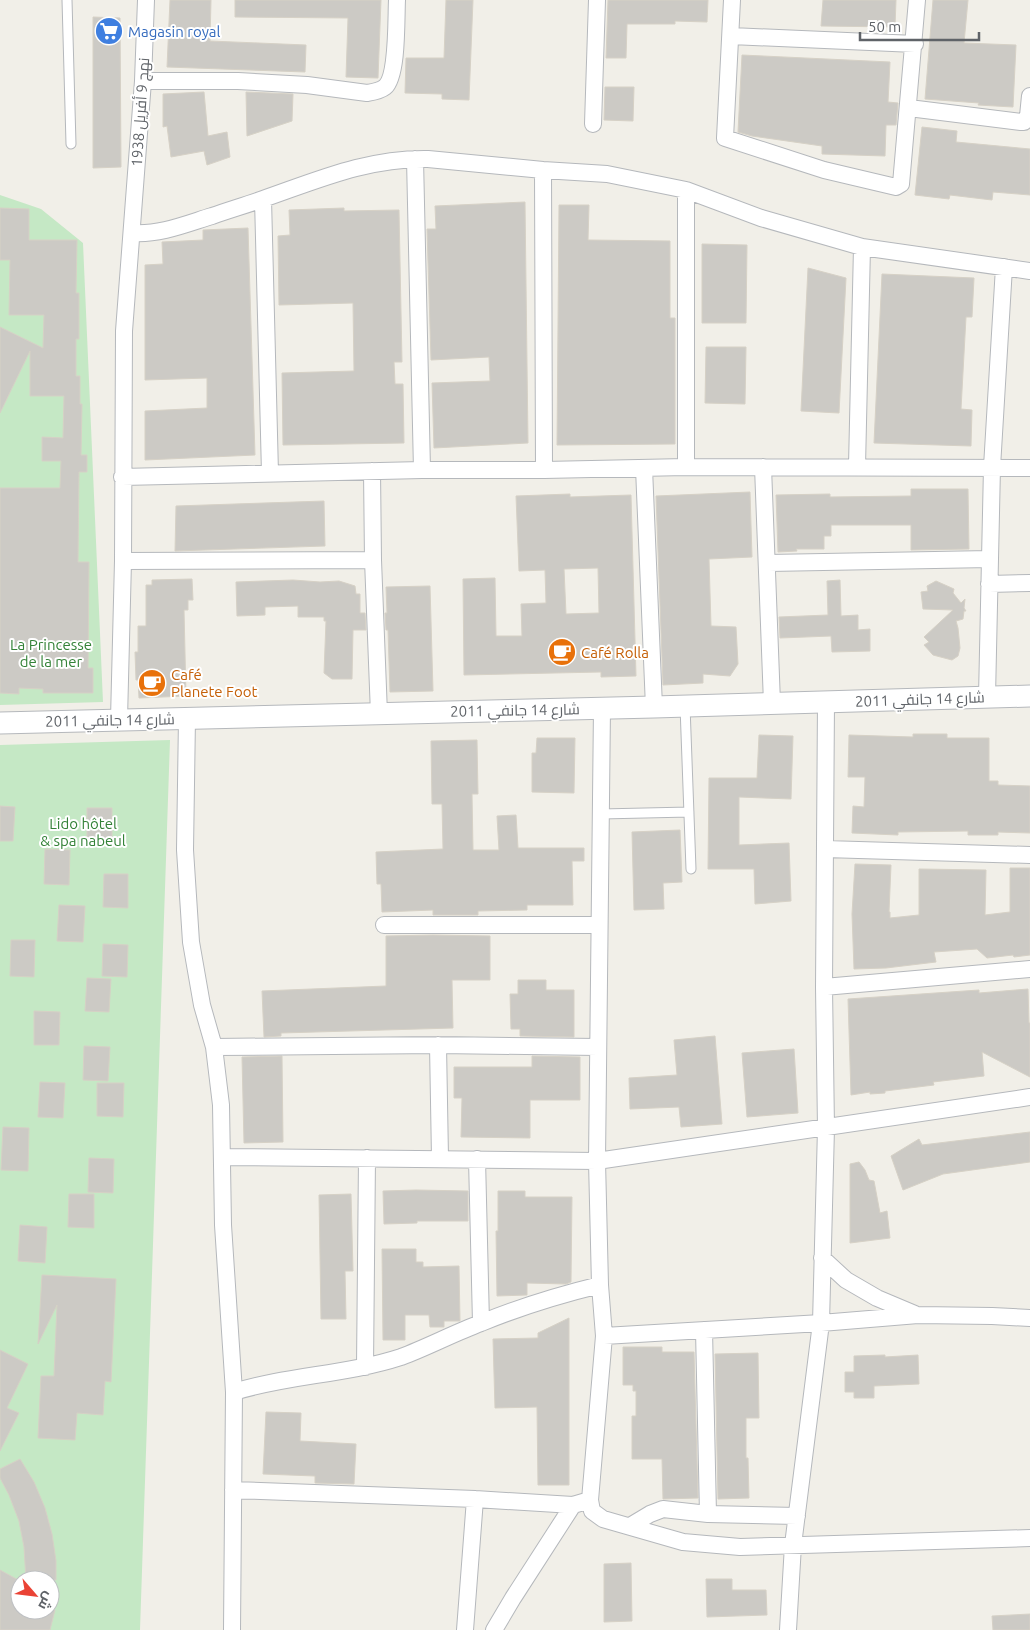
<svg xmlns="http://www.w3.org/2000/svg" width="1030" height="1630" font-family="Ubuntu,Cairo,sans-serif">
<style>
.green{fill:#c5e8c5;fill-rule:evenodd}
.building{fill:#cccac5;stroke:#d6d1c6;fill-rule:evenodd}
.lines{fill:none;stroke-linecap:round;stroke-linejoin:round}
.service-casing{stroke:#b5b8bc;stroke-width:11}
.minor-casing{stroke:#b5b8bc;stroke-width:18}
.tertiary-casing{stroke:#b5b8bc;stroke-width:23}
.service{stroke:#fff;stroke-width:9}
.minor{stroke:#fff;stroke-width:16}
.tertiary{stroke:#fff;stroke-width:21}
.labels{text-anchor:middle;dominant-baseline:central;stroke-width:4;stroke-linejoin:round;paint-order:stroke}
.shop-label{font-size:15px;fill:#366cbe;stroke:#fff;text-anchor:start}
.street-label{font-size:15px;fill:#5f6368;stroke:#fff}
.park-label{font-size:15px;fill:#348238;stroke:#fff}
.food-label{font-size:15px;fill:#c56008;stroke:#fff;text-anchor:start}
</style>
<rect width="100%" height="100%" fill="#f1efe8"/>
<!-- green -->
<path class="green" d="M0 195 41 209 83 243 103 702 0 705Z
M170 740 140 1630H0V745ZM20 1580H50V1610H20Z"/>
<!-- building -->
<path class="building" d="M170 0H211L210 41 306 45 305 72 167 67Z
M235 0H381L378 78 346 77 348 18 235 17Z
M446 0H473L469 100 442 99V94L405 93 406 58H444Z
M608 0H708L707 22 675 21V24H627L626 58H606Z
M823 0H896L895 27 821 26Z
M933 0H968L964 43 1016 45 1013 107 978 105 979 103 925 99Z
M93 17 120 18 121 167 93 168Z
M742 55 890 62 888 102 898 103 896 125H886L885 156 822 154V146L752 136 738 132Z
M605 87H634L633 121 604 120Z
M204 92 208 136 227 132 230 157 207 165 204 151 171 157 167 126 163 127V94Z
M246 92 293 94 292 121 247 136Z
M922 127 957 131 956 142 1030 149V195L993 192 992 200 950 195 949 199 915 195Z
M525 202 528 443 434 448 432 383 490 381 489 357 431 360 427 229H436L435 206Z
M559 205H589L588 240 670 241V318H675V444L557 445Z
M0 208 29 209V240H77L76 293H79V339H76V376H80V404H82L81 455H87V472H79L78 562H89L88 668H93V693H43V689L19 688V694L0 693V488H60L61 461H42V437L63 438 64 396H30V351L0 413V327L43 348 44 315H9L10 260H0Z
M344 208V211L399 210 402 362H394L395 384H403L404 443 283 445 282 373 354 371 353 303 279 305 278 236 290 235 289 210Z
M248 228 255 455 145 460V411L207 408V378L145 380V265L163 264 162 242 203 240V230Z
M702 244 747 245 746 323H702Z
M808 268 846 278 839 413 801 411Z
M882 274 974 278 972 317H966L961 409 972 410 971 446 874 443Z
M706 347H746L745 404 705 403Z
M911 489H968L969 549 911 550V525H831V536H824V549H796L797 551 778 552 776 495 830 494V497L911 496Z
M750 492 752 557 709 559 711 626 736 627 738 664 730 676 703 674V683L663 685 656 496Z
M570 494V497L631 495 636 676 601 677V672L464 675 463 579 495 578 496 636H522L521 604 546 603 545 570 519 571 516 496ZM598 568 599 613 566 614 564 569Z
M324 501 325 546 175 551 176 506Z
M192 579 193 600H188V610H184L186 696 139 698 138 680H136L135 652H138V626H146V585H152V580Z
M293 580 320 582 339 581 355 586 356 594H360V613H365L366 630H353L352 679H332L324 673 326 621H324V617H298V606L265 607V615L237 616 236 582Z
M840 580 841 616 858 615V630L870 629V651L832 652 831 636 780 638 779 617 828 615 827 581Z
M936 581 954 589 953 593 961 603 965 599 964 608 966 611H964L963 619 956 621 958 628 960 648 958 656 952 660 933 655 924 645 929 642 924 637 953 610 923 609 921 592 928 591 927 586Z
M430 586 433 691 390 692 388 630H386L385 613H387L386 587Z
M913 734H947V738H989V781H998V785L1030 786V833L998 832V835H968V831L898 832V835L852 833 853 806 864 807 865 777H848L849 735 913 737Z
M759 735 793 736 791 799 739 797V845L789 843 791 901 755 904 754 869H708L709 778H757Z
M537 738H575L574 793 532 792V753H536Z
M477 740 478 794H472L473 850H499L497 816 516 815 518 848H584V861H572L573 905H527V910L478 911V915H433V910L382 912 381 884H377L376 852 443 849 442 804H432L431 741Z
M0 806 15 807 13 841H0Z
M87 808H112V845H87Z
M680 830 682 882 663 883 664 909 634 910 632 832Z
M45 849 70 850 69 885 44 884Z
M855 864 891 865 889 912H890V918L919 915V869L986 870 985 915 1010 912V868H1030V955L1014 957 1013 955 987 958 977 949 934 952 936 962 886 968 854 969 852 914Z
M104 874H128V908L103 907Z
M59 905 85 906 83 942 57 941Z
M433 935 490 936V980H452L453 1028 281 1033V1036L264 1037 262 991 386 986V936Z
M11 940H35L34 977 10 976Z
M103 944 128 945 127 977 102 976Z
M87 978 111 979 109 1012 85 1011Z
M518 980H546V990H574V1037L520 1036V1029H511L510 994H518Z
M1028 989 1029 1023H1030V1077L982 1052 984 1076 933 1082 934 1085 885 1091V1093L870 1094V1092L851 1095 848 999 979 990V993Z
M34 1011 60 1012 59 1045H34Z
M715 1036 722 1124 681 1127 679 1107 630 1109 629 1078 677 1075 674 1040Z
M84 1046 110 1047 108 1081 83 1080Z
M794 1049 798 1113 747 1117 742 1053Z
M282 1056 283 1142 244 1143 242 1057Z
M532 1056 580 1057V1100H530V1138L461 1137 462 1098H454V1067H532Z
M40 1082 65 1083 63 1118 38 1117Z
M97 1083H124L123 1117 97 1116Z
M3 1127 29 1128 28 1171 1 1170Z
M1030 1132V1162L943 1174 903 1190 891 1156 919 1139 922 1145Z
M89 1158 114 1159 113 1193 88 1192Z
M859 1162 865 1170 869 1180 874 1181 880 1213 887 1211 890 1238 850 1243V1164Z
M416 1190 468 1191V1221H417V1223L384 1224 383 1191Z
M498 1191H525V1197H572L571 1282 566 1284 527 1283V1295L497 1296 496 1231H498Z
M69 1194H94V1228L68 1227Z
M351 1194 353 1271H345L346 1319H321L319 1195Z
M20 1225 47 1227 45 1263 18 1261Z
M382 1249H416V1262H423V1267L459 1266 460 1321H444V1327H430L429 1315H405V1340H383Z
M42 1275 116 1279 111 1382 105 1381 103 1415 77 1413 75 1440 38 1438 41 1376H54L57 1305 38 1344Z
M569 1318V1485H538L537 1407 495 1408 493 1339 538 1338V1333Z
M623 1347H662V1352H694L698 1498 663 1499 662 1459H632V1416H636V1391H633V1385H623Z
M0 1350 28 1364 7 1408 19 1413 0 1451Z
M758 1353 759 1418H746V1458H748L749 1498 718 1499 715 1354Z
M885 1355V1357L918 1355 919 1384 874 1386V1398H854V1392H845V1372H854V1356Z
M266 1412 301 1413 300 1441 356 1444 354 1484 315 1483V1476L263 1474Z
M20 1459 34 1482 45 1508 52 1534 56 1561V1580H26L24 1547 19 1521 9 1495 0 1478V1469Z
M631 1563 632 1621 604 1622V1564Z
M0 1570 20 1581V1610H55L50 1630H0Z
M706 1579H732V1590H766L767 1615 707 1617Z
M1030 1614V1630H993L992 1616Z"/>
<g class="lines">
<defs>
<path id="service" d="M67 0 71 144
M685 706 691 869
M601 814 689 812"/>
<path id="minor" d="M732 0 725 138 824 170 896 187 901 184 917 0
M731 36 915 44
M143 81H238L307 85 367 93C373 92 380 91 385 87 398 76 396 17 397 0
M909 108 1021 122H1024L1028 116 1030 96
M593 124 597 0
M415 159 422 470
M543 170 544 470
M686 190V467
M263 199 270 473
M132 233C160 235 186 224 212 216 229 210 246 205 263 199 318 180 367 158 428 159L543 170 607 174 686 190 761 218 862 247 1030 271
M857 466 862 247
M763 467 772 703
M644 468 654 707
M372 471 373 560 379 714
M122 477 422 470H544L686 467 1030 468
M123 561 373 560
M768 563 990 559
M989 584 1030 583
M987 697 992 467 1004 267
M602 708 597 1161 600 1285 604 1336 590 1500 592 1511 603 1519 683 1542 740 1547 1030 1538
M187 718 185 850 191 942 202 1005 214 1047 221 1105 223 1225 234 1392 232 1630
M119 719 123 561 124 331 143 81 146 0
M825 849 1030 855
M384 925H599
M824 987 1030 969
M438 1045 440 1158
M214 1047 438 1045 598 1047
M222 1157 597 1161 1030 1097
M477 1159 481 1323
M822 1258 846 1280 877 1298 915 1314
M704 1330 708 1514
M604 1336 821 1323 918 1315 992 1316 1030 1318
M365 1367 367 1158
M234 1392C288 1375 346 1375 401 1357 428 1347 454 1333 481 1323 520 1307 559 1295 600 1285
M233 1490 475 1499 573 1505 590 1500
M630 1526 650 1514 663 1509 708 1514 797 1516
M465 1630 475 1499
M494 1630 513 1598 573 1505
M788 1630 793 1545 821 1323 826 1128 824 987 826 702"/>
<path id="tertiary" d="M0 723 654 707 1030 696"/>
</defs>
<!-- service casing -->
<use href="#service" class="service-casing"/>
<!-- minor casing -->
<use href="#minor" class="minor-casing"/>
<!-- tertiary casing -->
<use href="#tertiary" class="tertiary-casing"/>
<!-- service -->
<use href="#service" class="service"/>
<!-- minor -->
<use href="#minor" class="minor"/>
<!-- tertiary -->
<use href="#tertiary" class="tertiary"/>
</g>
<!-- icons -->
<defs>
<symbol id="supermarket-disc" viewBox="-11 -11 22 22"><circle r="9.5" fill="#3f7fe0" stroke="#fff"/><path d="M-6-5.5h2.5l.6 2H6L4.5 2H-2.5L-4.4-4H-6ZM-1.5 3.2a1.3 1.3 0 1 0 .1 0ZM3 3.2a1.3 1.3 0 1 0 .1 0Z" fill="#fff"/></symbol>
<symbol id="cafe-disc" viewBox="-11 -11 22 22"><circle r="9.5" fill="#e8710a" stroke="#fff"/><path d="M-5.5-4.5H6V0H3Q3 3.5 0 3.5H-2.5Q-5.5 3.5-5.5 0ZM3-3.2v2h1.7v-2ZM-6 4.5H4V6H-6Z" fill="#fff"/></symbol>
</defs>
<g fill-rule="evenodd">
<use href="#supermarket-disc" x="93" y="15" width="32" height="32"/>
<use href="#cafe-disc" x="546" y="636" width="32" height="32"/>
<use href="#cafe-disc" x="136" y="667" width="32" height="32"/>
</g>
<g class="labels">
<!-- shop labels -->
<g class="shop-label">
<text x="128" y="31">Magasin royal</text>
</g>
<!-- street labels -->
<g class="street-label">
<text transform="translate(140 112) rotate(-86)">نهج 9 أفريل 1938</text>
<text transform="translate(920 699) rotate(-2)">شارع 14 جانفي 2011</text>
<text transform="translate(515 710) rotate(-1)">شارع 14 جانفي 2011</text>
<text transform="translate(110 720) rotate(-1)">شارع 14 جانفي 2011</text>
</g>
<!-- park labels -->
<g class="park-label">
<text x="51" y="644">La Princesse<tspan x="51" dy="17">de la mer</tspan></text>
<text x="83" y="823">Lido hôtel<tspan x="83" dy="17">&amp; spa nabeul</tspan></text>
</g>
<!-- food labels -->
<g class="food-label">
<text x="581" y="652">Café Rolla</text>
<text x="171" y="674">Café<tspan x="171" dy="17">Planete Foot</tspan></text>
</g>
</g>
<!-- north arrow -->
<g transform="translate(35 1595) rotate(118)"><circle r="24" fill="#ffffff" stroke="#bfc1c3"/>
<path d="M0-4L9 19L0 12L-9 19Z" fill="#ea4335"/>
<text y="-8" font-size="14" font-weight="bold" text-anchor="middle" fill="#5f6368">ش</text>
</g>
<!-- scale -->
<path d="M860 32v8h119v-8" fill="none" stroke="#5f6368" stroke-width="2.5"/>
<text x="868" y="32" font-size="15" fill="#5f6368" stroke="#ffffff" stroke-width="4" paint-order="stroke">50 m</text>
</svg>
